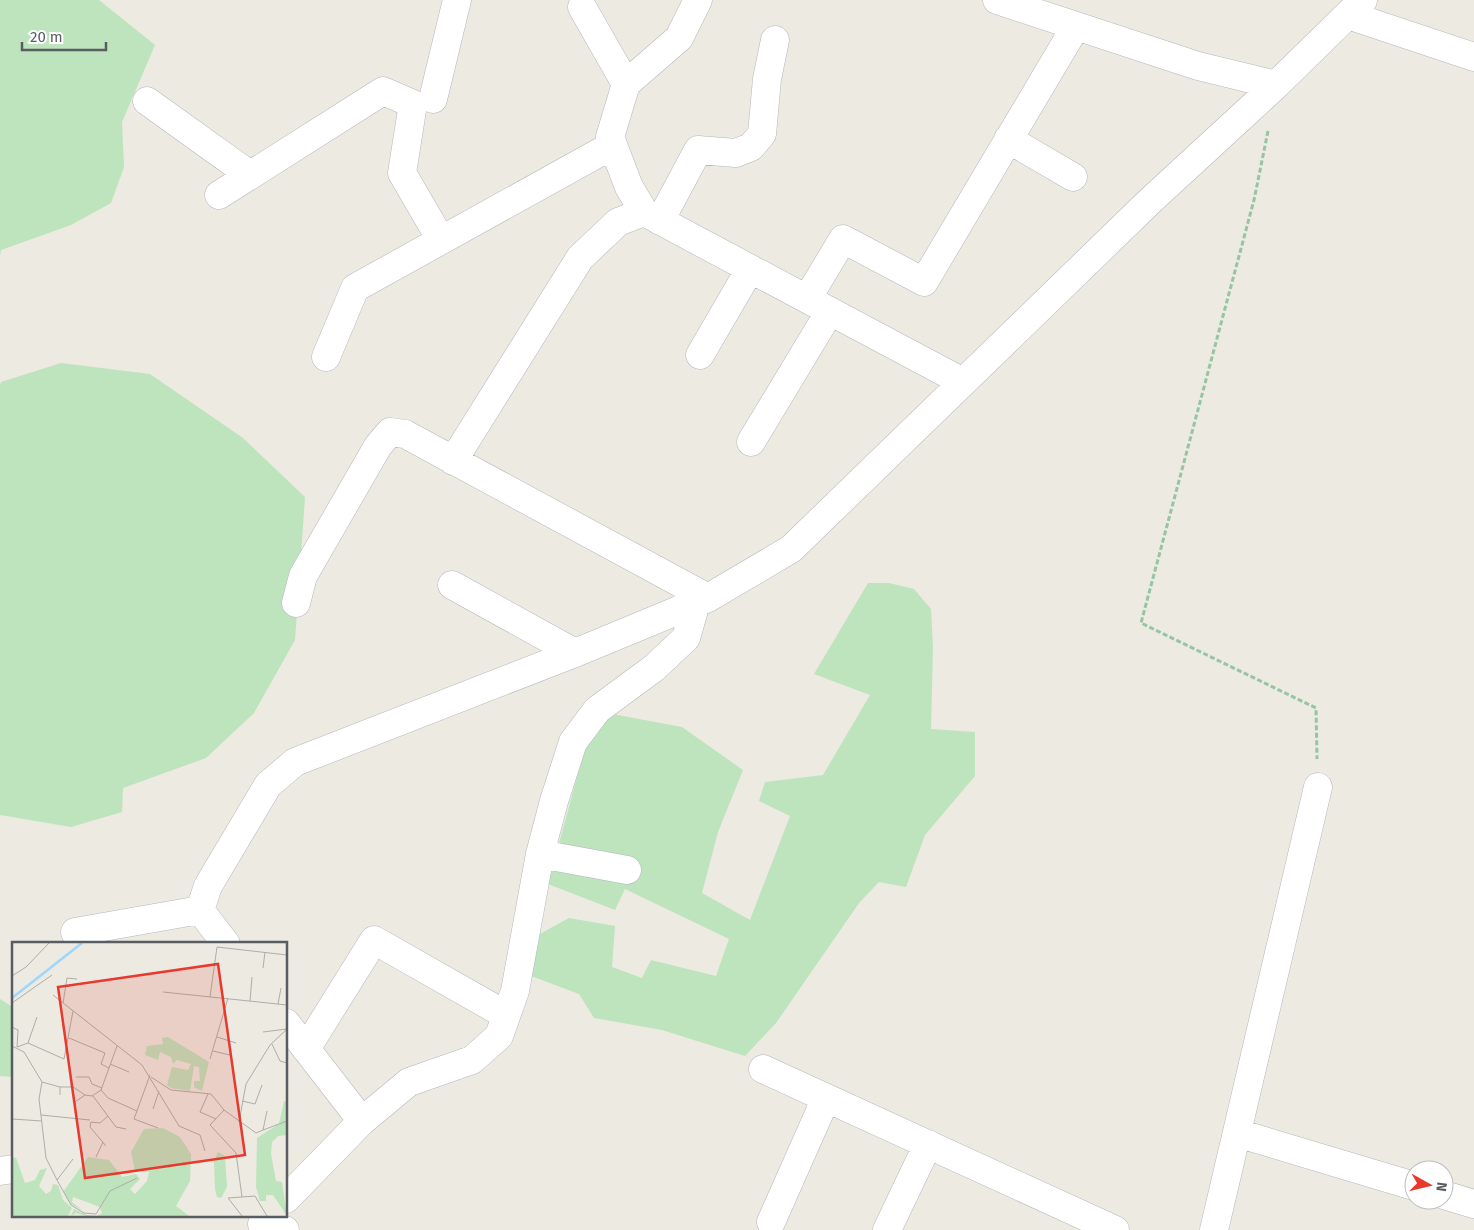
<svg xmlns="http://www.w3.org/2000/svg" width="1474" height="1230" font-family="'Fira Sans',sans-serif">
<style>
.green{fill:#bde4bd}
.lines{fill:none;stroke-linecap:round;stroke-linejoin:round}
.minor-casing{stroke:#b4b7bc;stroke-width:29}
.path{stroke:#96c5a3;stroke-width:3;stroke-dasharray:5 2.5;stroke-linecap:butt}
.minor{stroke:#fff;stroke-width:28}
.inset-river{fill:none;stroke:#9fd6fe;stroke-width:2.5}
.inset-road{fill:none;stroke:#adaeaa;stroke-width:1}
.view{fill:#e7392d;fill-opacity:0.15;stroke:#e7392d;stroke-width:2.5}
.inset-edge{fill:none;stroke:#595d62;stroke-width:2.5}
</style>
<rect width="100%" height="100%" fill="#eceae1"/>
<!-- green -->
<path class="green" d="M0 0H99L155 45 122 122 124 167 111 203 71 225 1 250 0 256Z
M61 363 150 374 243 438 305 497 295 640 254 713 206 758 123 788 122 812 71 827 0 815V385L1 382Z
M868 583H889L914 589 931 609 933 647 931 729 975 732V776L925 835 906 887 879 882 859 903 776 1023 745 1056 662 1030 594 1018 579 994 531 976 538 935 569 918 615 926 612 967 642 978 651 960 716 976 729 939 625 889 615 910 548 884 586 744 612 714 682 727 743 770 718 832 702 893 750 920 790 816 759 801 765 782 823 775 870 695 814 674Z
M0 999 14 1008V1077L0 1076Z"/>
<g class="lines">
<defs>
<path id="minor" d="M997 0 1198 66 1276 85
M582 7 626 84 610 137 629 187 644 212 807 299 843 239 924 282 1076 26
M1348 15 1474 57
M626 84 679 38 698 0
M433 99 457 0
M147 101 250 175
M1008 139 1073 177
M219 195 383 91 413 104 402 173 441 240
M660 221 698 150 736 153 751 147 762 134 767 79 775 40
M807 299 963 382
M700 355 750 269
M326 357 355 288 613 145
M751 442 830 311
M453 461 580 258 618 222 644 212
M452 585 575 653
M296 603 303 576 378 446 390 432 405 434 708 598
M540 854 627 870
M200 910 226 944
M75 932 200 910 208 886 268 785 295 762 575 653 708 598 791 549 1150 201 1276 85 1363 0
M286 1023 362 1121
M306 1049 374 940 506 1015
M763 1069 1115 1230
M1237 1133 1414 1186
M0 1171 14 1169
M1444 1195 1474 1204
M286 1199 362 1121 409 1082 472 1060 499 1036 515 991 540 854 554 801 573 742 597 710 654 668 686 638 696 603
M771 1222 826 1098
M262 1224 285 1230
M887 1230 928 1144
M1214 1230 1318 787"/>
</defs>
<!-- minor casing -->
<use href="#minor" class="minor-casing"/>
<!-- path -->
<path class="path" d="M1268 131 1254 200 1141 623 1316 708 1317 759"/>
<!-- minor -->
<use href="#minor" class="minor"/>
</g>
<!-- overview -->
<g transform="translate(12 942)">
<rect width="275" height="275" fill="#eceae1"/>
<path d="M156 95 197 120 190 149 182 145V139H188L187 125 182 124 178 149 159 146 155 143 160 125 176 128 179 122 165 118 161 122 159 115 148 110 146 118 133 113 135 104 151 102 150 96ZM272 159H275V193L266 194 260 200 259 212 264 239 270 240 275 274 261 253H254V259H248L244 245 245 196 267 182ZM151 186 168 195 179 212 178 239 164 264 177 274H74L64 271 59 274 62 267 75 273 85 274 90 271 88 265 61 255 60 260 70 268 59 262 51 250 76 215 97 218 110 235 124 232 128 237 118 247 123 252 135 239 137 230 123 229 119 210 132 187ZM206 210 213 214 215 245 209 256 205 255 203 247 202 219ZM0 215 4 216 13 241 23 238 28 228 35 226 27 244 34 252 39 249 41 242 46 243 51 258 60 266 56 274H0Z" fill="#bde4bd"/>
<path class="inset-river" d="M0 56 70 1"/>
<path class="inset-road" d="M251 26 253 10M0 34 14 25 37 1M151 50 275 63M41 53 130 123 167 184 188 193 193 209M198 55 205 5 275 13M238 59 240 35M0 61 40 33M51 61 55 36 65 37M266 62 269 46M0 85 6 88 5 105 16 101 25 75M251 90 275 87M205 95 224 101M57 96 93 111 89 122 97 126 89 148 80 154 73 153 63 160M16 101 52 117 61 69M260 102 268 119 275 121M0 104 12 110 30 140 27 157 34 216 45 238 61 217M201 109 218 113M198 117 216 56M98 122 117 130M97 126 105 104M138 133 122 177 146 186M64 135H77L80 142 90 146M139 135 159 148 199 152 212 168 244 191 251 188 255 169M0 136V173M30 140 48 145V153M48 145H61L73 153M89 148 96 156 125 169M196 152 188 170 204 177M81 154 104 185 114 187M230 159 243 162 250 143M141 167 147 149M212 168 198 183 224 211 230 255M29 173 78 178M0 177 30 179M227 180 234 142 258 103 275 87M251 188 275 179M94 204 78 185 79 180 88 181 96 174M84 215 91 200M45 238 59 263 72 271 84 272 98 249 125 236M230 274 216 256 243 254 255 274"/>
<path class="view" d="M206 22 233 213 73 236 46 45Z"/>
<rect width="275" height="275" class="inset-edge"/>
</g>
<!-- north arrow -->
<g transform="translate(1429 1185) rotate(98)"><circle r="24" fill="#ffffff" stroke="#bdbec0"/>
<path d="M0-4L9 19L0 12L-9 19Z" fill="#e7392d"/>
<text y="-8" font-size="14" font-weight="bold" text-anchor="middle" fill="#595d62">N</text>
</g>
<!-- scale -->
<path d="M22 42v8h84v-8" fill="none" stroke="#595d62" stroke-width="2.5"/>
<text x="30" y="42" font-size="15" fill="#595d62" stroke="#ffffff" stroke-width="4" paint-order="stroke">20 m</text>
</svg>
